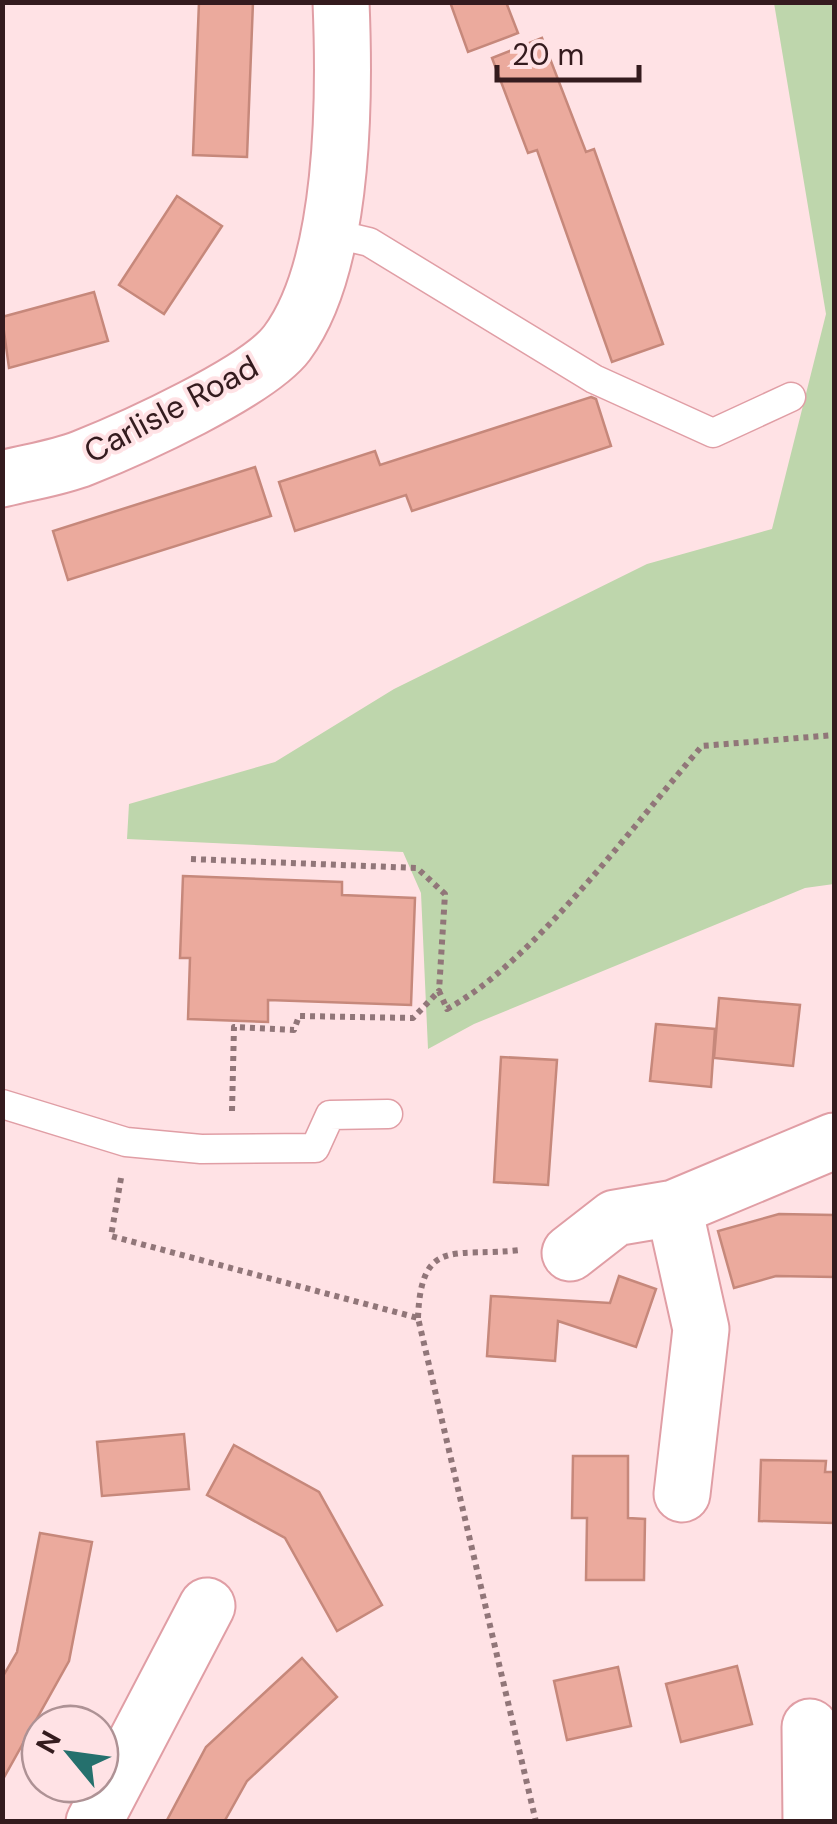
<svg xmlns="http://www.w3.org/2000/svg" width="837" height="1824" font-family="'DM Sans',sans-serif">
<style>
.green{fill:#bed6ac}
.building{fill:#ebaa9d;stroke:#c6887b;stroke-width:2.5}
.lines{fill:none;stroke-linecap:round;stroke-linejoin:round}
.lane-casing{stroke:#e09ea5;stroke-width:31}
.street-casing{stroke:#e09ea5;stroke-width:59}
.path{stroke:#917679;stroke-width:6;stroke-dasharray:5 5;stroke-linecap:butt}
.lane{stroke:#fff;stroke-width:28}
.street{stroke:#fff;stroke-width:55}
.labels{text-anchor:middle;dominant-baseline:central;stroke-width:8;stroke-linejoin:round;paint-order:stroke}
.street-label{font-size:32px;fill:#341b1e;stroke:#ffe2e5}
</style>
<rect width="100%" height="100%" fill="#ffe2e5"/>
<!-- green -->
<path class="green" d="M774 3H834V884L805 888 474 1024 428 1049 421 893 403 852 127 839 129 804 275 762 394 689 647 564 772 529 826 314Z"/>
<!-- building -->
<path class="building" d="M199 2H253L247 157 193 155Z
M450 2H506L518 33 468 52Z
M542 38 586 152 594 149 663 344 612 362 537 150 528 153 492 58Z
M177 196 222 226 164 314 119 285Z
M94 292 108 341 9 368 2 317Z
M591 397 596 399 611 446 412 511 406 495 295 531 279 482 375 451 380 465Z
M255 467 271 516 68 580 53 531Z
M183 876 342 882V895L415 898 411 1005 268 1000V1022L188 1019 190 958H180Z
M719 998 800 1005 793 1066 714 1058Z
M656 1024 715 1029 711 1087 650 1081Z
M501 1057 557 1060 548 1185 494 1182Z
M779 1214 834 1215V1277L776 1276 734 1288 718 1231Z
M619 1276 656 1289 636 1347 558 1321 555 1361 487 1356 491 1296 610 1303Z
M184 1434 189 1489 102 1496 97 1442Z
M234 1445 319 1492 382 1605 337 1631 285 1538 207 1495Z
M573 1456H628V1518L645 1519 644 1580H586L587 1518H572Z
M761 1460 826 1461 825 1472H834V1523L759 1521Z
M40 1533 92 1542 69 1661 2 1781V1678L17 1652Z
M302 1658 337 1697 247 1781 224 1822H166L206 1747Z
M737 1666 752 1724 681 1742 666 1684Z
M618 1667 631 1726 567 1740 554 1681Z"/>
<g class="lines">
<defs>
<path id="lane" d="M331 233 369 242 594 379 713 433 791 397
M2 1104 126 1142 201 1149 315 1148 330 1115 388 1114"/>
<path id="street" d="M2 479C29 472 58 468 83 458 131 439 258 382 287 343 345 265 345 97 341 2
M674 1208 701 1329 682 1494
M570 1253 615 1218 674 1208 834 1141
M810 1727 811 1822
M94 1822 207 1606"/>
</defs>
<!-- lane casing -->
<use href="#lane" class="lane-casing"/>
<!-- street casing -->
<use href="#street" class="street-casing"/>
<!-- path -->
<path class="path" d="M191 859 417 868 445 894 439 991
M232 1111 234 1027 294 1030 299 1016 413 1018 439 991 447 1009C534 962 634 824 702 746L834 735
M121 1178 111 1236 418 1318 536 1822
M418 1318C421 1235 456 1258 520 1250"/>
<!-- lane -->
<use href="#lane" class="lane"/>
<!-- street -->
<use href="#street" class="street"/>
</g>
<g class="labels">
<!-- street labels -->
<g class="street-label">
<text transform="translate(171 409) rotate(-28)">Carlisle Road</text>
</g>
</g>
<!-- border -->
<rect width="837" height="1824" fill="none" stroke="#341b1e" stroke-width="10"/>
<!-- north arrow -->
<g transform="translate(70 1754) rotate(299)"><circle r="48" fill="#ffe2e5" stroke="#ae9295" stroke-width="2.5"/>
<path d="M0-8L18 38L0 25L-18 38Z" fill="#25706d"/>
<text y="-15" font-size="28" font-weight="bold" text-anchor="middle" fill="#341b1e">N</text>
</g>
<!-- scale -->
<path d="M497 65v15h142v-15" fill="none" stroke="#341b1e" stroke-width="5"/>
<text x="512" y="65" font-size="30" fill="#341b1e" stroke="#ffe2e5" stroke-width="8" paint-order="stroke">20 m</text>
</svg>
